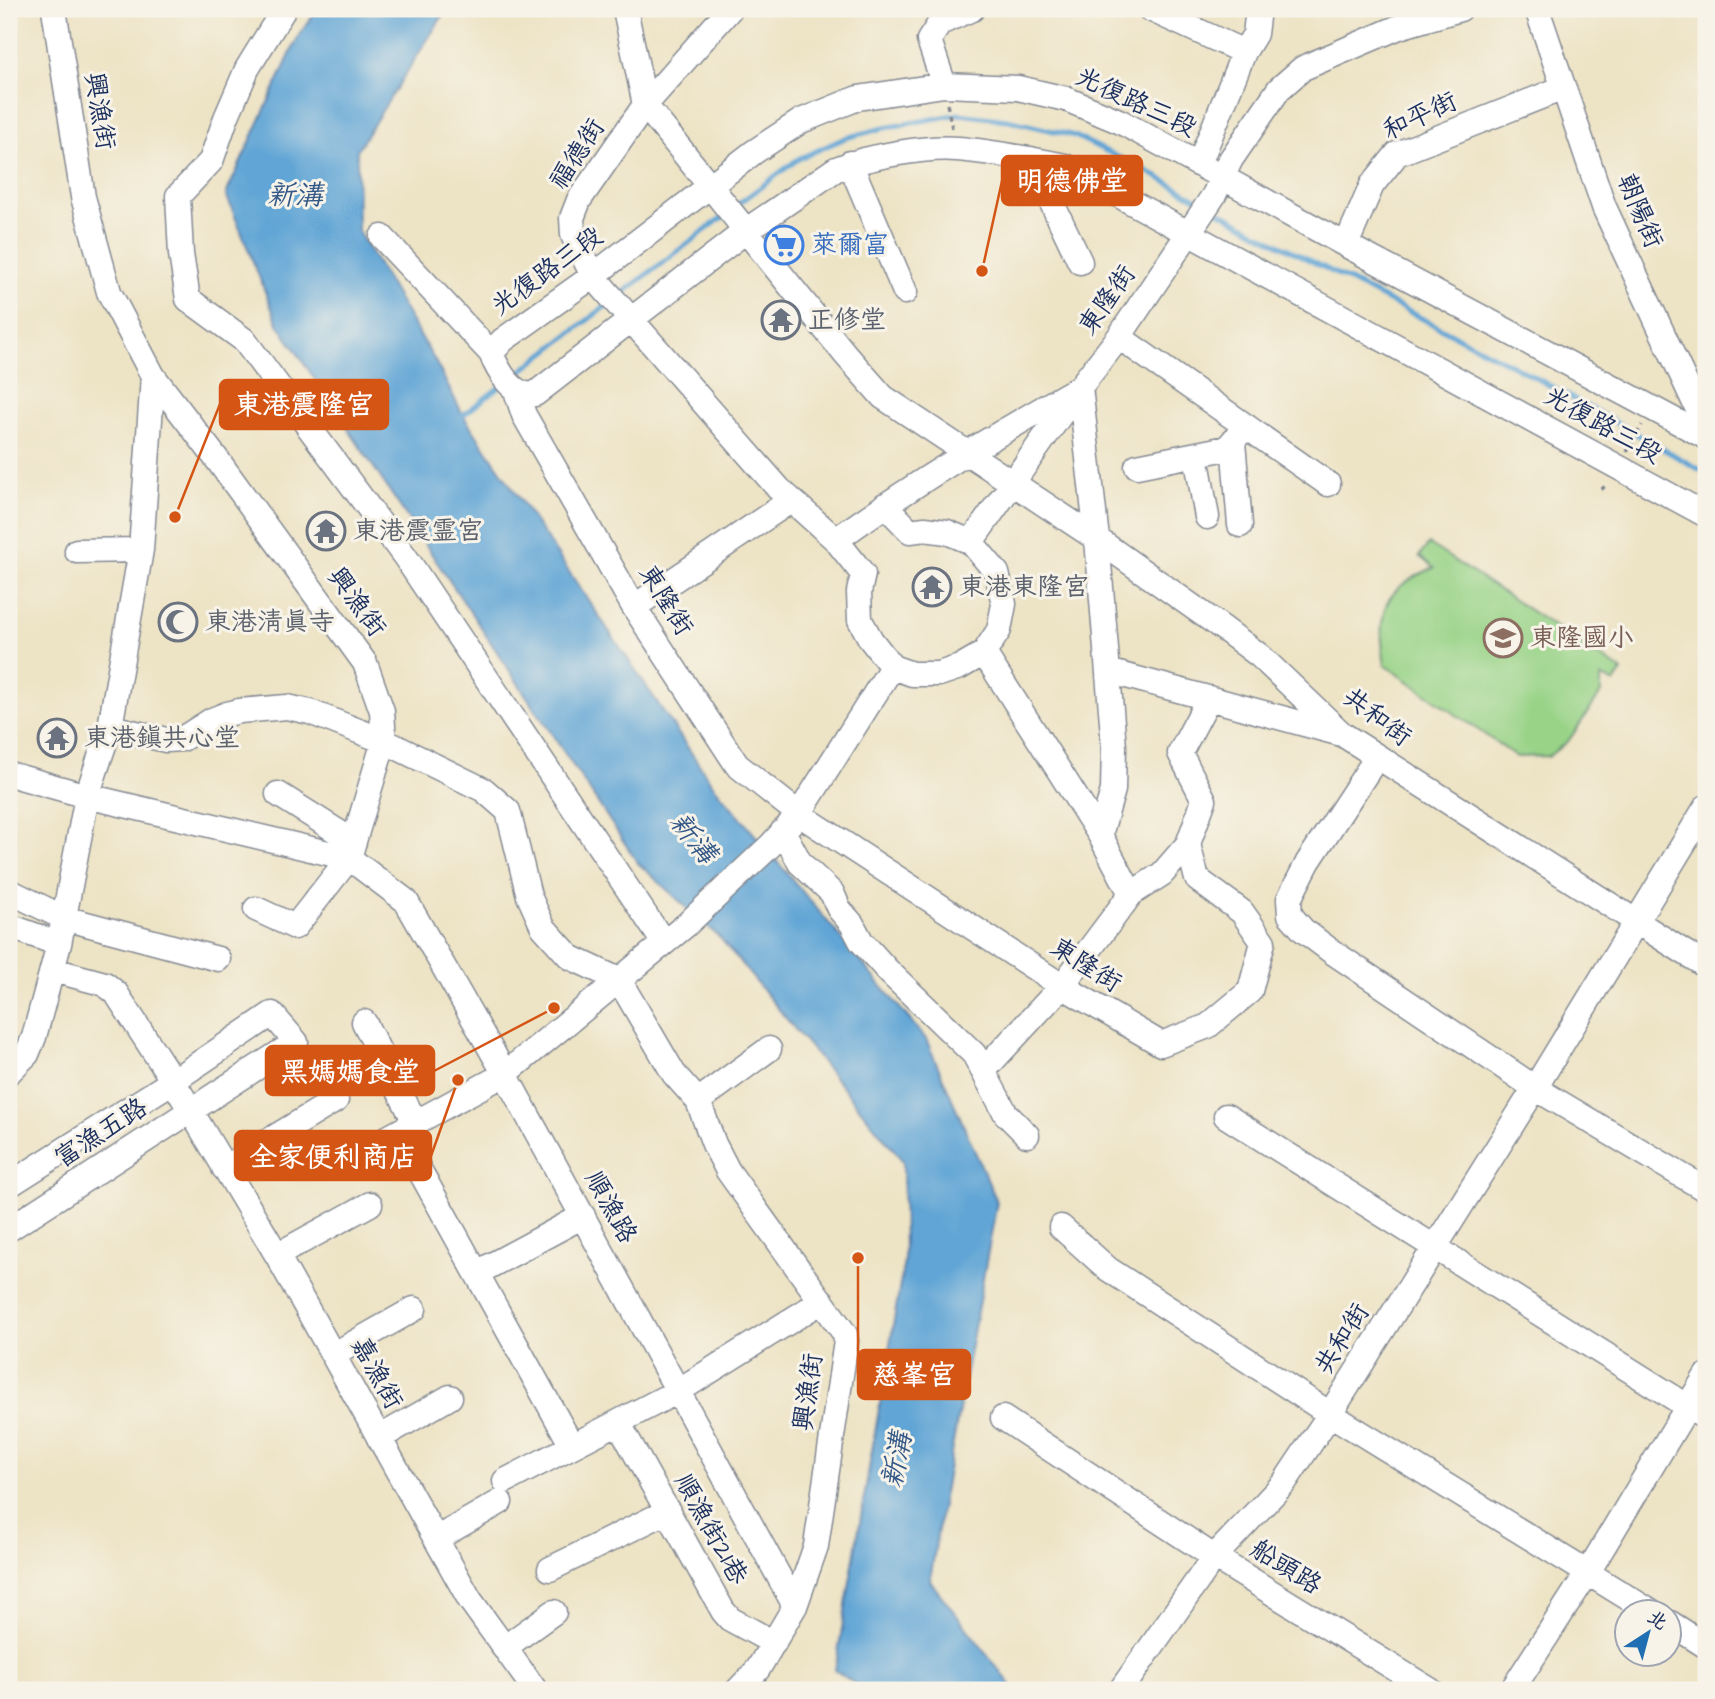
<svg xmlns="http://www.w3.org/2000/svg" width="1715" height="1699" font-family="'Architects Daughter','LXGW WenKai TC',sans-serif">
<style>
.green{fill:#98d387;stroke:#5a8172;stroke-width:2}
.water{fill:#60a5d5;stroke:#3e6a9a;stroke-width:2}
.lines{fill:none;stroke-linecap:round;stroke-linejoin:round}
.stream{stroke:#60a5d5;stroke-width:5}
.minor-casing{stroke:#848992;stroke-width:27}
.path{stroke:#848992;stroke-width:3.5;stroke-dasharray:5 5;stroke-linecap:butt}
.minor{stroke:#fff;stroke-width:24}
.labels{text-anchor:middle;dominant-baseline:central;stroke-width:6;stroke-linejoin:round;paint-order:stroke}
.street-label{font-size:26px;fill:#1b2f5e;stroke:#f7f3e8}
.shop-label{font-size:26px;fill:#366cbe;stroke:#f7f3e8;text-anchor:start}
.worship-label{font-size:26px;fill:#5b616d;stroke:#f7f3e8;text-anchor:start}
.education-label{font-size:26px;fill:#785e54;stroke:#f7f3e8;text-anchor:start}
.water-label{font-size:28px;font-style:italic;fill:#335888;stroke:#f7f3e8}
.leader{fill:none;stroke:#d45514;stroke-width:2.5}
.callout-dot{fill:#d45514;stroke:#f7f3e8;stroke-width:2.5}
.callout{fill:#d45514;stroke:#d45514;stroke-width:2.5}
.callout-label{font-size:28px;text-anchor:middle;font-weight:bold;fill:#fff}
</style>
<rect width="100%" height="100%" fill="#f7f3e8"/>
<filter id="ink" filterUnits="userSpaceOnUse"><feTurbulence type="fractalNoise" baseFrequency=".0143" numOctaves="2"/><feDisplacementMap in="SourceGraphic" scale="14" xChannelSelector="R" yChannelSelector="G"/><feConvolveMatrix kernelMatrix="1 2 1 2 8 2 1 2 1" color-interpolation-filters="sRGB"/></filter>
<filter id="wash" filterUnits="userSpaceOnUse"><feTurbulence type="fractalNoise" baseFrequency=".00686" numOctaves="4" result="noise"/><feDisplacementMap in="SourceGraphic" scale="28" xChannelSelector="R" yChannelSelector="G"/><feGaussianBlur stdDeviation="1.57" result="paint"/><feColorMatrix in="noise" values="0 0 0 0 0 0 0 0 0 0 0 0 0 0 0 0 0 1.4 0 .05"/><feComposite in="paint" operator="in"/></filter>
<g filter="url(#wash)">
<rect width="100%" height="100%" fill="#ede3c5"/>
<!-- green -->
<path class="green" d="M1429 544 1622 671 1614 683 1601 676V693L1569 740 1549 756 1517 757 1385 665C1376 614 1382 587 1434 568L1419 556Z"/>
<!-- water -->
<path class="water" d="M318 9H447L357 150 358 231 435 361 463 415 713 785 926 1039 997 1202 943 1498 930 1581 1015 1690H864L835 1670 904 1261 903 1161 721 939 638 863 278 324 226 194 299 35Z"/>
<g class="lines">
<!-- stream -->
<path class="stream" d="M734 207 798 159 845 138 884 128 959 114 1007 120 1075 136 1145 170 1201 201
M1213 208 1265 237 1529 374 1706 473
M620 295 724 216
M512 378 610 303
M459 418 501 386"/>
</g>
</g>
<g filter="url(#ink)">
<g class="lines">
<defs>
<path id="minor" d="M54 9 83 197 109 292 153 376 219 462 365 663 382 711 384 741 349 858 295 927 256 909
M284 9 247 69 226 118 211 161 178 196 181 254 188 299 244 340 406 558 664 943
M625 9 645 105 845 354 883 397 1097 539 1224 629 1260 656 1342 734 1706 966
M730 9 645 105 579 200 572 218 573 235 593 276 779 489 836 540
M1150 9 1244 52
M1537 9 1604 207 1699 412 1692 429
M944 85 929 40 940 23 972 9
M1031 159 1080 262
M850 163 905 292
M1199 164 1244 52 1255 34 1258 9
M382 237 491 353
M1346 245 1372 185 1397 154 1563 88
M1119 337 1328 484
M516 391 524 415 634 607 737 765 799 814 1062 986 1161 1044 1208 1026 1250 991 1263 942 1242 912 1197 879 1188 844
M1706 437 1346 245 1121 122 1066 99 1018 88 944 85 858 98 801 121 754 152 593 276 503 340 491 353C498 371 513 398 535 394L747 230 836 169C867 157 925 146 958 149 994 152 1030 159 1065 166L1706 515
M1233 442 1240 525
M1196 455 1207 517
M1137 466 1227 448 1246 426
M885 505 910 531 925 529 947 532 971 542 997 573 1004 604 999 630 984 653 960 667 939 674H912L892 667 871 640 860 620 859 592 863 574 836 540C914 483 996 435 1080 387L1097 539 1114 747 1113 790 1100 835
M971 542 1080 387 1119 337 1214 195 1231 159 1279 89 1303 68 1399 27 1460 9
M77 551 141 550
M634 607 790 501
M1108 671 1341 734
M110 727 166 740 182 739 212 720 227 714 239 711 287 707 310 712 384 741 484 790 508 811 529 896 543 927 570 957 619 980 674 1074 698 1101 714 1144 728 1171 845 1334 846 1341 816 1546 795 1606 758 1669 738 1690
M1377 757 1308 862 1289 899 1290 915 1303 930 1331 951 1535 1088 1706 1190
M9 774 87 796 349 858 406 901 505 1074 795 1606
M278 794 354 842
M783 831 800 863 832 893 839 909 852 924 861 941 888 971 974 1054 1006 1114 1027 1135
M9 891 64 918 218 959
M1131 894 1162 874 1188 844 1204 800 1180 753 1209 698
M9 926 59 944
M53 970 105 984 116 993 173 1081 277 1255 470 1600 535 1690
M364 1022 416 1124
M983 1071 1062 986 1131 894 1100 835 984 653
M9 1072 27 1054 34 1037 59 944 87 796 110 727 141 550 153 376
M698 1101 769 1049
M1226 1116 1706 1418
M399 1133 572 1446
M365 1150 505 1074 686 925 771 845 799 814 892 667
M224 1168 336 1100
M9 1185 173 1081 272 1014 296 1042 9 1229
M1061 1227 1108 1269 1330 1414 1651 1612
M277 1255 370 1204
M477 1273 583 1216
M333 1355 414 1309
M1003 1418 1214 1557 1284 1483 1330 1414 1535 1088 1706 807
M618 1422 723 1611 730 1619 774 1643
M379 1438 450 1397
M505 1481 678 1391 822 1301
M436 1539 500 1502
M550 1569 668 1511
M1670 1623 1706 1646
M504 1648 554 1612
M1121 1690 1214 1557 1430 1690
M1512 1690 1588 1572 1706 1376"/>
</defs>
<!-- minor casing -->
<use href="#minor" class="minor-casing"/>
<!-- path -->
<path class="path" d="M947 104 952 128
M1627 452 1642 425
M1601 490 1608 483"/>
<!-- minor -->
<use href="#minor" class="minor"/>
</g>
</g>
<!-- icons -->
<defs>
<symbol id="supermarket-ring" viewBox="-11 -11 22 22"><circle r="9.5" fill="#f7f3e8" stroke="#3f7fe0" stroke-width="1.5"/><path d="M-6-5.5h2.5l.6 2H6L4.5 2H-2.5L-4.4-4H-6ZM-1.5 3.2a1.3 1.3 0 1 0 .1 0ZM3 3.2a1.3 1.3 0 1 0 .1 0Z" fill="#3f7fe0"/></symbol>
<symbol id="temple-ring" viewBox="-11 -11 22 22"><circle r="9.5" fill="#f7f3e8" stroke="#6b7280" stroke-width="1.5"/><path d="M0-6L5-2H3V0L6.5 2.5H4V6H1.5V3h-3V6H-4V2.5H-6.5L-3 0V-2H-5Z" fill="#6b7280"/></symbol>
<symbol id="mosque-ring" viewBox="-11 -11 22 22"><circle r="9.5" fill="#f7f3e8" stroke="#6b7280" stroke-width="1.5"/><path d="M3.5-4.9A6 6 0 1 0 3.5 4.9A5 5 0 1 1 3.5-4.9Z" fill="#6b7280"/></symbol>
<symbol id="school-ring" viewBox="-11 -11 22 22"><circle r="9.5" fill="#f7f3e8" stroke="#8d6e63" stroke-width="1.5"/><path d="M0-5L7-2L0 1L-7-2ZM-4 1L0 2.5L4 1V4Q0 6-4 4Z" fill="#8d6e63"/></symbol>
</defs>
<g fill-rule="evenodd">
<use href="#supermarket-ring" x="762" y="223" width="44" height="44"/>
<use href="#temple-ring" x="759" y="298" width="44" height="44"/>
<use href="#temple-ring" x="304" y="509" width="44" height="44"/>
<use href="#temple-ring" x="910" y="565" width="44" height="44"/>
<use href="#mosque-ring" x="156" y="600" width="44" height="44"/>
<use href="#school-ring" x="1481" y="616" width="44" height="44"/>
<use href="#temple-ring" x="35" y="716" width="44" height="44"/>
</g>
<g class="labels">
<!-- street labels -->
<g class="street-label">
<text transform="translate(1136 102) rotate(25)">光復路三段</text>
<text transform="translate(100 111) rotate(81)">興漁街</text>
<text transform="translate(1420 116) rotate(-25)">和平街</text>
<text transform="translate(577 154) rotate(-57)">福德街</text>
<text transform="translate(1640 211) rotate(67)">朝陽街</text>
<text transform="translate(547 271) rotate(-36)">光復路三段</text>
<text transform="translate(1107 300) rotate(-55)">東隆街</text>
<text transform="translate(1603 425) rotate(29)">光復路三段</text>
<text transform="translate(666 600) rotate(58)">東隆街</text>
<text transform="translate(357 602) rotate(54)">興漁街</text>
<text transform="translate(1377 717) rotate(37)">共和街</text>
<text transform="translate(1086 965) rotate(32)">東隆街</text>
<text transform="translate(101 1133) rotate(-33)">富漁五路</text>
<text transform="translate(611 1207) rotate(61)">順漁路</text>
<text transform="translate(1342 1339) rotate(-58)">共和街</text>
<text transform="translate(377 1373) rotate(61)">嘉漁街</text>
<text transform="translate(808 1392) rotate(-82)">興漁街</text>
<text transform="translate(711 1529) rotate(61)">順漁街21巷</text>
<text transform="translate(1286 1567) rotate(32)">船頭路</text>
</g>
<!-- shop labels -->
<g class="shop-label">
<text x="811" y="245">萊爾富</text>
</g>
<!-- worship labels -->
<g class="worship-label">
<text x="808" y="320">正修堂</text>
<text x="353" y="531">東港震霊宮</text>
<text x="959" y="587">東港東隆宮</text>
<text x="205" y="622">東港清真寺</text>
<text x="84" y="738">東港鎮共心堂</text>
</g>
<!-- education labels -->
<g class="education-label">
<text x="1530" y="638">東隆國小</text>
</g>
<!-- water labels -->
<g class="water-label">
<text x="295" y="195">新溝</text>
<text transform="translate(693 838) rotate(51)">新溝</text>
<text transform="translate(897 1460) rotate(-79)">新溝</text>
</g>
</g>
<!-- callouts -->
<path class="leader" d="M982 271L1002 181M175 517L220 404M554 1008L434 1071M458 1080L431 1156M858 1258L858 1374"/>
<g class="callout-dot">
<circle cx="982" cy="271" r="7"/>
<circle cx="175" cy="517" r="7"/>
<circle cx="554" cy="1008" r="7"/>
<circle cx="458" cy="1080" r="7"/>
<circle cx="858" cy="1258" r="7"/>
</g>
<g class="callout">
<rect x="1002" y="156" width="140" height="49" rx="7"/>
<rect x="220" y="380" width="168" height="49" rx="7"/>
<rect x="266" y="1046" width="168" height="49" rx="7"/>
<rect x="235" y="1131" width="196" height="49" rx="7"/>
<rect x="858" y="1350" width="112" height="49" rx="7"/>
</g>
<g class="callout-label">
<text x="1072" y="190">明德佛堂</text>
<text x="304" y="414">東港震隆宮</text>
<text x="350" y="1081">黑媽媽食堂</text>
<text x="333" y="1166">全家便利商店</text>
<text x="914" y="1384">慈峯宮</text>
</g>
<!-- margin -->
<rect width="1715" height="1699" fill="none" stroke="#f7f3e8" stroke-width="35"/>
<!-- north arrow -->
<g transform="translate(1648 1633) rotate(36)"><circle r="33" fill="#f7f3e8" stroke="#9fa5b1" stroke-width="2"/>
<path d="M0-5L12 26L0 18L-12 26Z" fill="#1f6fb2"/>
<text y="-10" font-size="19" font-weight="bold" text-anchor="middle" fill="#1b2f5e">北</text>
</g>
</svg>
